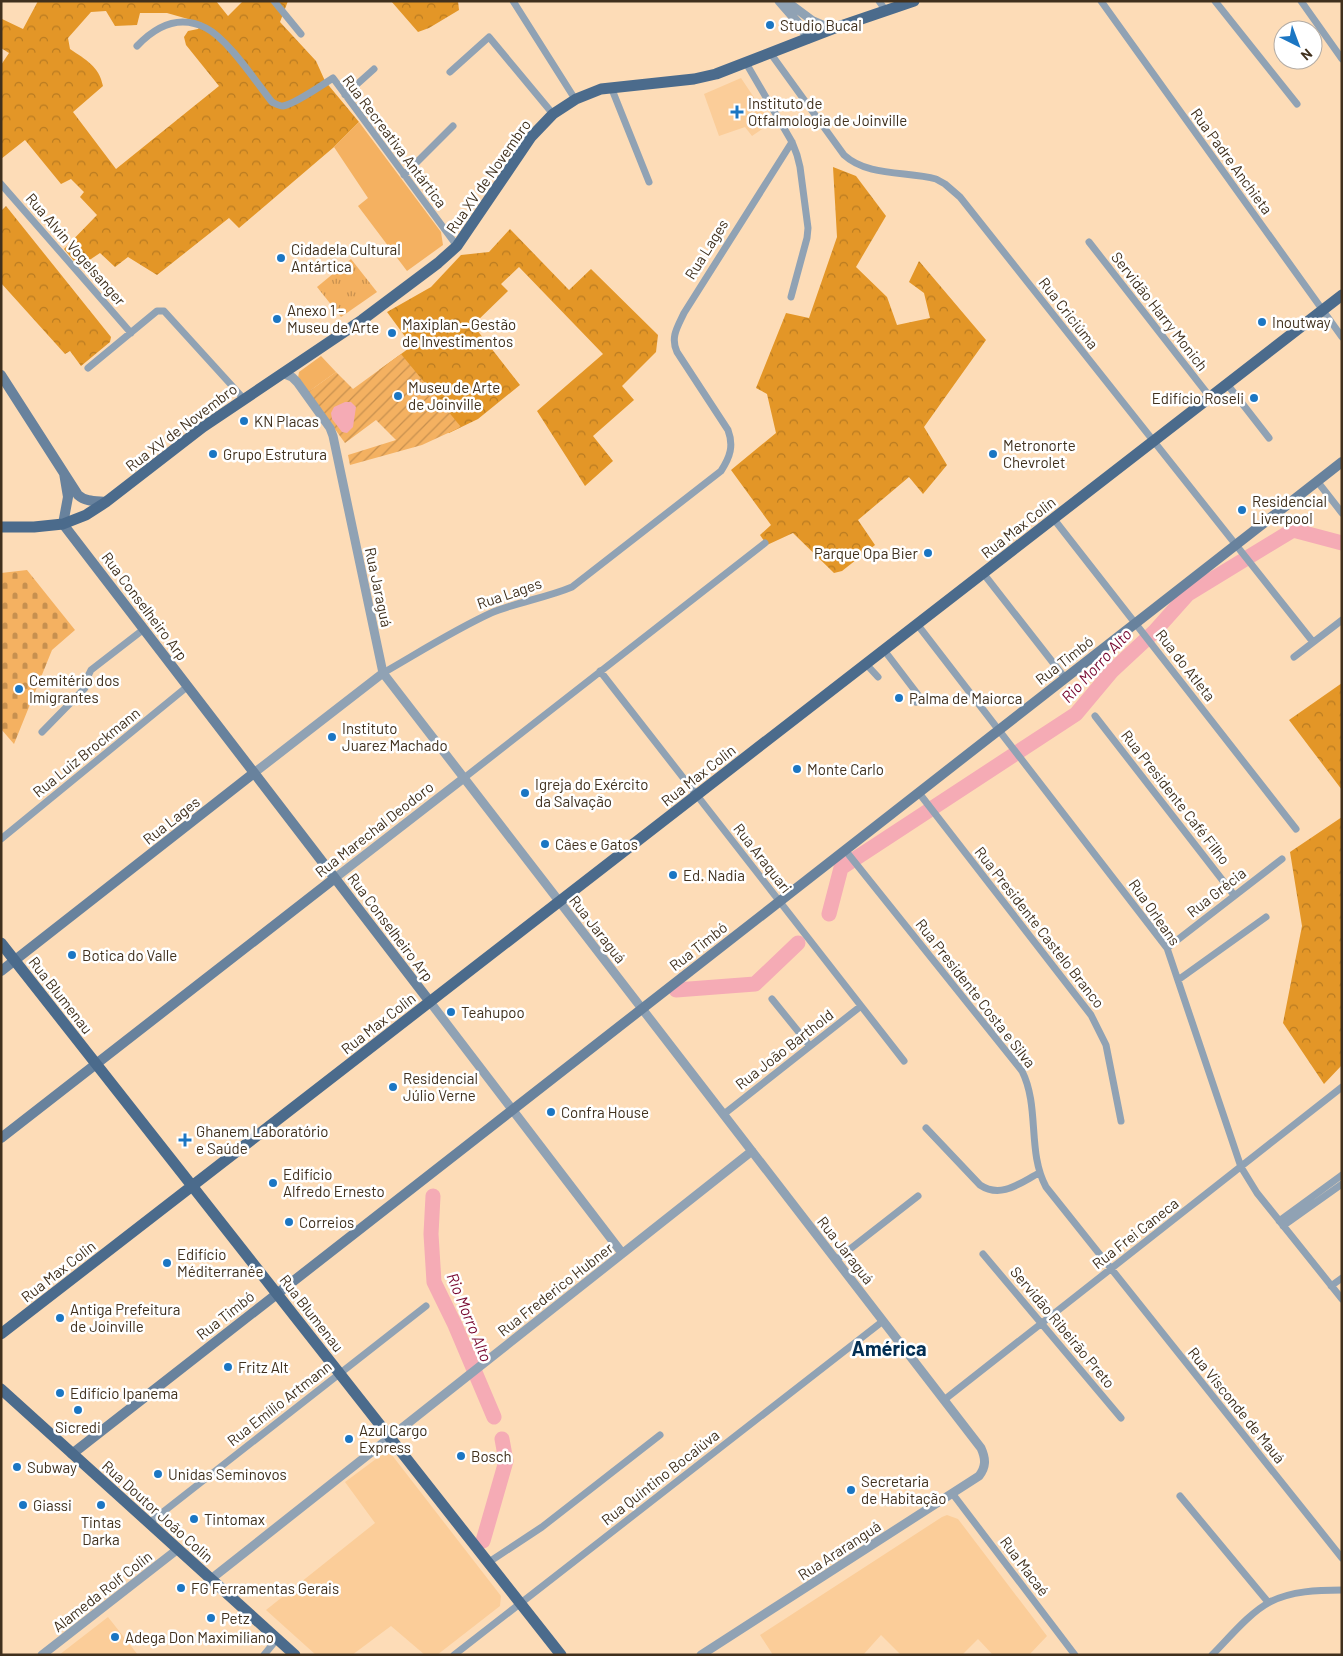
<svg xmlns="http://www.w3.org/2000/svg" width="1343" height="1656" font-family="Barlow,sans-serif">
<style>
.built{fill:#fbcd99}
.grass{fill:url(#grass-tufts)}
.forest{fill:url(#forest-crowns);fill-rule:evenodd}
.cemetery{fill:url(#cemetery-stones)}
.park{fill:#f4b161}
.garden{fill:url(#garden-furrows)}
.water{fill:#f5abb5}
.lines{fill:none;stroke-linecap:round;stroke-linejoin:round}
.river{stroke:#f5abb5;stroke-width:15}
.minor{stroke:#90a2b4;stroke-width:7}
.tertiary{stroke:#90a2b4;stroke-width:9}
.secondary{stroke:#68829d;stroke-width:10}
.primary{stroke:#4b6b8c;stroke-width:11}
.poi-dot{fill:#1b76c3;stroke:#fff;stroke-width:2}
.labels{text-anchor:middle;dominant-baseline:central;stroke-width:5;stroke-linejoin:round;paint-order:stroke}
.poi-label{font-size:15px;fill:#40301d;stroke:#fff;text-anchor:start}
.street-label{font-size:15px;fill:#40301d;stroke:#fff}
.water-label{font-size:16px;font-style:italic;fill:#77062e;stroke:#fff}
.district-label{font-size:20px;font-weight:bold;fill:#032f53;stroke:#fff}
</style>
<defs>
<pattern id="grass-tufts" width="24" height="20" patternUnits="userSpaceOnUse" patternTransform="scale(1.25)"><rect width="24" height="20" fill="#f4b161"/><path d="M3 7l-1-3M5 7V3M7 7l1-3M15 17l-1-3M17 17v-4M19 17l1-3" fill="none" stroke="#c7904f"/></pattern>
<pattern id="forest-crowns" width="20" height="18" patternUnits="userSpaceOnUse" patternTransform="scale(1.25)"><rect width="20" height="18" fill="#e39627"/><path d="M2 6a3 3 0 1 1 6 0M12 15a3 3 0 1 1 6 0" fill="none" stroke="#b97b21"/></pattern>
<pattern id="cemetery-stones" width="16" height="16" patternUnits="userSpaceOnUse" patternTransform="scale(1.25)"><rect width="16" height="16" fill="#f4b161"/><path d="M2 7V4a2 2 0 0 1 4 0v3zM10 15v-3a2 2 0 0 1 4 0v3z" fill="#c7904f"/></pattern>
<pattern id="garden-furrows" width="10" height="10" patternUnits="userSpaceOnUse" patternTransform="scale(1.25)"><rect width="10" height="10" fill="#f4b161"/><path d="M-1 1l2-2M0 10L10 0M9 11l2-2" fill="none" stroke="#c7904f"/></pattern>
</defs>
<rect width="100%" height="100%" fill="#fddcb7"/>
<!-- built -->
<path class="built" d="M741 78 771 123 752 136 745 127 719 136 704 94Z
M388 1450 501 1596 500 1606 437 1655H425L391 1626 352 1655H316L266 1610 375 1523 345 1482Z
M947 1515 958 1519 1047 1636 1029 1655H993L978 1639 962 1655H901L881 1635 863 1655H773L760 1635 942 1517Z
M108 1617 138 1655H59Z"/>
<!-- grass -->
<path class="grass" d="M351 259 377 292 341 317 317 287Z"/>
<!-- forest -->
<path class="forest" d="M38 1H216L228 16 243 1H288L280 22 316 61 325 81 359 122 334 147 239 228 229 218 157 275 128 257 115 267 100 253 79 267 64 249 97 215 80 197 84 192 71 179 61 184 25 140 1 159V65L9 53 1 48V20L2 19 23 29ZM106 11 115 26 137 25 140 13H167L202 23 198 29 188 31 184 37 186 45 219 86 116 169 73 112 103 86C99 66 86 60 70 49L68 38 91 12Z
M391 1H458L459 10 429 28 418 32Z
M833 167 856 176 886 216 856 267 887 297 897 325 930 318 924 293 909 282 919 261 986 340 924 427 947 465 923 494 909 477 858 520 875 545 842 571 834 573 793 533 767 545 760 535 771 525 731 470 776 433 767 394 756 388 786 313 809 318 837 237Z
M6 206 111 337 110 342 81 366 70 351 65 354 1 283V211Z
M510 229 569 290 591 269 658 335 656 352 622 386 634 400 593 436 613 461 585 486 537 411 603 354 519 267 501 284 508 291 473 325 520 385 478 419 449 433 379 370 412 346 387 312 431 287 461 255 489 252Z
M1342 683V790L1289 720Z
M1342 817V1065L1324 1084 1283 1023 1302 926 1290 852Z"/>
<!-- cemetery -->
<path class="cemetery" d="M27 570 75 630 52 650 14 744 1 729V573Z"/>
<!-- park -->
<path class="park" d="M359 122 441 232 443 245 407 271 358 206 368 198 334 147Z
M321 356 336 372 308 392 298 378 299 372Z"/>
<!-- garden -->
<path class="garden" d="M401 354 461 427 422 445 350 465 348 455 396 440 376 420 345 443 308 392 336 372 353 389Z"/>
<!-- water -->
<path class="water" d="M345 402H351L356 407 353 427 347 433 342 432 332 419 331 413 334 407Z"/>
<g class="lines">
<!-- river -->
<path class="river" d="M829 914 841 868 1076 714 1112 671 1155 631 1188 594 1293 530 1342 543
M676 990 755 984 798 943
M433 1196 431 1234 434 1282 455 1325 494 1417
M483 1541 506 1461 502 1439"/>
<!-- minor -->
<path class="minor" d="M274 1 301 34
M513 1 575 99
M879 1 886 11
M1101 1 1342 337
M1215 1 1297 104
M1301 1 1342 59
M137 46C156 26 179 14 206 28 228 39 256 82 272 102 276 104 279 106 283 106 295 104 322 85 333 78L457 246
M771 54 844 155C868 177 907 171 936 179L945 184 960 197 1313 642
M746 63 792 142 797 155 800 167 808 228 807 238 791 297
M450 72 489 37 553 114
M611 87 649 182
M345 95 374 69
M404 175 453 126
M1 184 131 333
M1089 242 1210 397
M88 368 157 311H164L244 399
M1227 384 1269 438
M1317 481 1342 513
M1053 518 1296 829
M983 573 1065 678
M917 624 1167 948 1241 1167 1257 1193 1342 1299
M884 650 919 696V699L916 702
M1294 657 1342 620
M866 664 878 677
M600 671 904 1061
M383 673C418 653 454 630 491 613 517 602 546 598 572 587L721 471C730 457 734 446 728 430L677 352C670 337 678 326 684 313L792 142
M1095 716 1234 895
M42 732 85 688 88 676 91 670 144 629
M464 778 765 543
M919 793 1091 1015 1106 1045 1121 1121
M1 839 188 686
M845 850 1022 1071C1040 1107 1027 1152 1046 1187L1342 1558
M1167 948 1282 859
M1178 980 1266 917
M772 999 810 1046
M724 1114 861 1006
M926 1128 980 1185C1001 1199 1020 1183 1039 1173
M1279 1221 1342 1175
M1283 1226 1342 1184
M983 1254 1121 1418
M836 1260 918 1196
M1331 1286 1342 1278
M944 1400 1342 1087
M952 1493 1075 1655
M1180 1496 1268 1602
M149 1523 426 1306
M489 1562 542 1527 660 1435
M264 1655 277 1639
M454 1655 883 1321
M1212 1655C1229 1638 1249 1613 1270 1602 1291 1591 1318 1590 1342 1590"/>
<!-- tertiary -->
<path class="tertiary" d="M779 1 800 25 808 39
M786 1 813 21 832 29
M282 373 292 377 297 382 330 428 333 436 383 673 981 1448C986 1459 986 1467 979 1476L701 1655
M254 773 383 673
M335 878 464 778
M430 1002 622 1253
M211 1579 752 1151
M42 1655 178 1549"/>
<!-- secondary -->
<path class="secondary" d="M1 375 78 495C86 502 95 501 106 502
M64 473 68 497 63 524 430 1002
M1 971 254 773
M1 1138 335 878
M72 1454 1342 462"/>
<!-- primary -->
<path class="primary" d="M1 527H34L63 524 86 515 106 502 203 427 362 320 438 263 457 246 531 137 553 114 576 99 601 89 694 79 716 74 832 29 914 1
M1 943 561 1655
M1 1334 1342 295
M1 1389 295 1655"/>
</g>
<!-- markers -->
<g class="poi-dot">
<circle cx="770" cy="25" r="5"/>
<path d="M734.5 104.5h5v5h5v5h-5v5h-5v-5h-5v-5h5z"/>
<circle cx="281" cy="258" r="5"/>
<circle cx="277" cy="319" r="5"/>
<circle cx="1262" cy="322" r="5"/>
<circle cx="392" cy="333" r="5"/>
<circle cx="398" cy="396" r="5"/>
<circle cx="1254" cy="398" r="5"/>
<circle cx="244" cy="421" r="5"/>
<circle cx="213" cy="454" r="5"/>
<circle cx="993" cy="454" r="5"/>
<circle cx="1242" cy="510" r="5"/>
<circle cx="928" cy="553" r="5"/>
<circle cx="19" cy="689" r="5"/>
<circle cx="899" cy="698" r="5"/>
<circle cx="332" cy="737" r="5"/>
<circle cx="797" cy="769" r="5"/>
<circle cx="525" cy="793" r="5"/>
<circle cx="545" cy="844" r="5"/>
<circle cx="673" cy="875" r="5"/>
<circle cx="72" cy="955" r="5"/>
<circle cx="451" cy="1012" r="5"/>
<circle cx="393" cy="1087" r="5"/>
<circle cx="551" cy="1112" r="5"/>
<path d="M182.5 1132.5h5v5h5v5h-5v5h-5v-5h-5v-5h5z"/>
<circle cx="273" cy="1183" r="5"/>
<circle cx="289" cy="1222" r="5"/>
<circle cx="167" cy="1263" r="5"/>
<circle cx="60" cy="1318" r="5"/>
<circle cx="228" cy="1367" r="5"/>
<circle cx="60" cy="1393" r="5"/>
<circle cx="78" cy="1410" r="5"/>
<circle cx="349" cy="1439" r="5"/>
<circle cx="461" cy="1456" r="5"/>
<circle cx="17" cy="1467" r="5"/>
<circle cx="158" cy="1474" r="5"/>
<circle cx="851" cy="1490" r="5"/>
<circle cx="23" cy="1505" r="5"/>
<circle cx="101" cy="1505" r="5"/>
<circle cx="194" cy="1519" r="5"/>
<circle cx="181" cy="1588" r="5"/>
<circle cx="211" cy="1618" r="5"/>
<circle cx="115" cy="1637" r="5"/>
</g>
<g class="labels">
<!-- poi labels -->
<g class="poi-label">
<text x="780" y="25">Studio Bucal</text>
<text x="748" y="103">Instituto de<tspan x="748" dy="17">Otfalmologia de Joinville</tspan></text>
<text x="291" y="249">Cidadela Cultural<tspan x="291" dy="17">Antártica</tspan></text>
<text x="287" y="310">Anexo 1 -<tspan x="287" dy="17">Museu de Arte</tspan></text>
<text x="1272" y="322">Inoutway</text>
<text x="402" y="324">Maxiplan - Gestão<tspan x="402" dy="17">de Investimentos</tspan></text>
<text x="408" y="387">Museu de Arte<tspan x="408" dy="17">de Joinville</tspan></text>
<text x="1244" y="398" text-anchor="end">Edifício Roseli</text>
<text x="254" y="421">KN Placas</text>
<text x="1003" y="445">Metronorte<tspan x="1003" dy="17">Chevrolet</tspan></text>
<text x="223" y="454">Grupo Estrutura</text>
<text x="1252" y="501">Residencial<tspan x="1252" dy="17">Liverpool</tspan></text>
<text x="918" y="553" text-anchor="end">Parque Opa Bier</text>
<text x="29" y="680">Cemitério dos<tspan x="29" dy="17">Imigrantes</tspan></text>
<text x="909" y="698">Palma de Maiorca</text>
<text x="342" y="728">Instituto<tspan x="342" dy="17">Juarez Machado</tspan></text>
<text x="807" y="769">Monte Carlo</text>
<text x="535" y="784">Igreja do Exército<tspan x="535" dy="17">da Salvação</tspan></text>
<text x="555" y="844">Cães e Gatos</text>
<text x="683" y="875">Ed. Nadia</text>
<text x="82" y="955">Botica do Valle</text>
<text x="461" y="1012">Teahupoo</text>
<text x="403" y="1078">Residencial<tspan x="403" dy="17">Júlio Verne</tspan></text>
<text x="561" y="1112">Confra House</text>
<text x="196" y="1131">Ghanem Laboratório<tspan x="196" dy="17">e Saúde</tspan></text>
<text x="283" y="1174">Edifício<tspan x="283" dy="17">Alfredo Ernesto</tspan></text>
<text x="299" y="1222">Correios</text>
<text x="177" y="1254">Edifício<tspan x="177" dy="17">Méditerranée</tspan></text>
<text x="70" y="1309">Antiga Prefeitura<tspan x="70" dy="17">de Joinville</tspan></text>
<text x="238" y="1367">Fritz Alt</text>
<text x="70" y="1393">Edifício Ipanema</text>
<text x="78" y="1427" text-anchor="middle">Sicredi</text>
<text x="359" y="1430">Azul Cargo<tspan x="359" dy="17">Express</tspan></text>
<text x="471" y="1456">Bosch</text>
<text x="27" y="1467">Subway</text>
<text x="168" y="1474">Unidas Seminovos</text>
<text x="861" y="1481">Secretaria<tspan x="861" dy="17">de Habitação</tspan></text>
<text x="33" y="1505">Giassi</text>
<text x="204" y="1519">Tintomax</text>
<text x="101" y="1522" text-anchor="middle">Tintas<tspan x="101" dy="17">Darka</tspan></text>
<text x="191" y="1588">FG Ferramentas Gerais</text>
<text x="221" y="1618">Petz</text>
<text x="125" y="1637">Adega Don Maximiliano</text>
</g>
<!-- street labels -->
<g class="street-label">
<text transform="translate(395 141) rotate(53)">Rua Recreativa Antártica</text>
<text transform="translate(1232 161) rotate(54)">Rua Padre Anchieta</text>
<text transform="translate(488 176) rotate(-55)">Rua XV de Novembro</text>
<text transform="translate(76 249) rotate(49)">Rua Alvin Vogelsanger</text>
<text transform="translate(706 249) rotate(-58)">Rua Lages</text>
<text transform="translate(1160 311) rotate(52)">Servidão Harry Monich</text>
<text transform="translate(1069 313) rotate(52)">Rua Criciúma</text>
<text transform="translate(181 427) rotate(-37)">Rua XV de Novembro</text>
<text transform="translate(1018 527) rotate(-38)">Rua Max Colin</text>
<text transform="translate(379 587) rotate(78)">Rua Jaraguá</text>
<text transform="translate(509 593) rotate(-19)">Rua Lages</text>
<text transform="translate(145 606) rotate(53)">Rua Conselheiro Arp</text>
<text transform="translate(1064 660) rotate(-38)">Rua Timbó</text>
<text transform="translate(1186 665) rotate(52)">Rua do Atleta</text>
<text transform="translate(86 752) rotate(-39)">Rua Luiz Brockmann</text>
<text transform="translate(698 775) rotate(-38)">Rua Max Colin</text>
<text transform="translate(1176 797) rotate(52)">Rua Presidente Café Filho</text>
<text transform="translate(171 820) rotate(-38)">Rua Lages</text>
<text transform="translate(374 829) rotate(-38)">Rua Marechal Deodoro</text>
<text transform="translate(763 858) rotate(52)">Rua Araquari</text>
<text transform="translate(1216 892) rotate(-38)">Rua Grécia</text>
<text transform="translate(1155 912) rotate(55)">Rua Orleans</text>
<text transform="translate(391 927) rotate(53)">Rua Conselheiro Arp</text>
<text transform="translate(1040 927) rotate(52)">Rua Presidente Castelo Branco</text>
<text transform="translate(598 929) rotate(52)">Rua Jaraguá</text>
<text transform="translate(698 946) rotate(-38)">Rua Timbó</text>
<text transform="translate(976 993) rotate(52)">Rua Presidente Costa e Silva</text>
<text transform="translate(61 995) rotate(52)">Rua Blumenau</text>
<text transform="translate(378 1023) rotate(-38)">Rua Max Colin</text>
<text transform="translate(784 1049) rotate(-38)">Rua João Barthold</text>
<text transform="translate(1135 1233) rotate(-38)">Rua Frei Caneca</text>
<text transform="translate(846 1250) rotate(52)">Rua Jaraguá</text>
<text transform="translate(58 1271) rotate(-38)">Rua Max Colin</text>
<text transform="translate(555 1289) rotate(-38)">Rua Frederico Hubner</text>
<text transform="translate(312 1313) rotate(52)">Rua Blumenau</text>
<text transform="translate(225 1315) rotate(-38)">Rua Timbó</text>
<text transform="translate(1063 1327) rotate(50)">Servidão Ribeirão Preto</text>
<text transform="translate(279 1403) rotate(-38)">Rua Emílio Artmann</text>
<text transform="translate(1237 1405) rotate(51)">Rua Visconde de Mauá</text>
<text transform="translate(660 1477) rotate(-38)">Rua Quintino Bocaiúva</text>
<text transform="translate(158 1511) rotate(42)">Rua Doutor João Colin</text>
<text transform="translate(839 1550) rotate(-33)">Rua Araranguá</text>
<text transform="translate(1025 1566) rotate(53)">Rua Macaé</text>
<text transform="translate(102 1591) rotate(-38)">Alameda Rolf Colin</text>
</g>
<!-- water labels -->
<g class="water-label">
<text transform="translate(1096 665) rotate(-47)">Rio Morro Alto</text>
<text transform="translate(470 1317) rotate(68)">Rio Morro Alto</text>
</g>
<!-- district labels -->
<g class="district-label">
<text x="889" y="1348">América</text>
</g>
</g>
<!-- border -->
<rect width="1343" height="1656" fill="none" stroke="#40301d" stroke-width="5"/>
<!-- north arrow -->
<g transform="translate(1298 45) rotate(138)"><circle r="24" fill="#ffffff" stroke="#b3aca5"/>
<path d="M0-4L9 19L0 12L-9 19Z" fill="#1b76c3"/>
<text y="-8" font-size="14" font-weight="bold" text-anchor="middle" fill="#40301d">N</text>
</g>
</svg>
